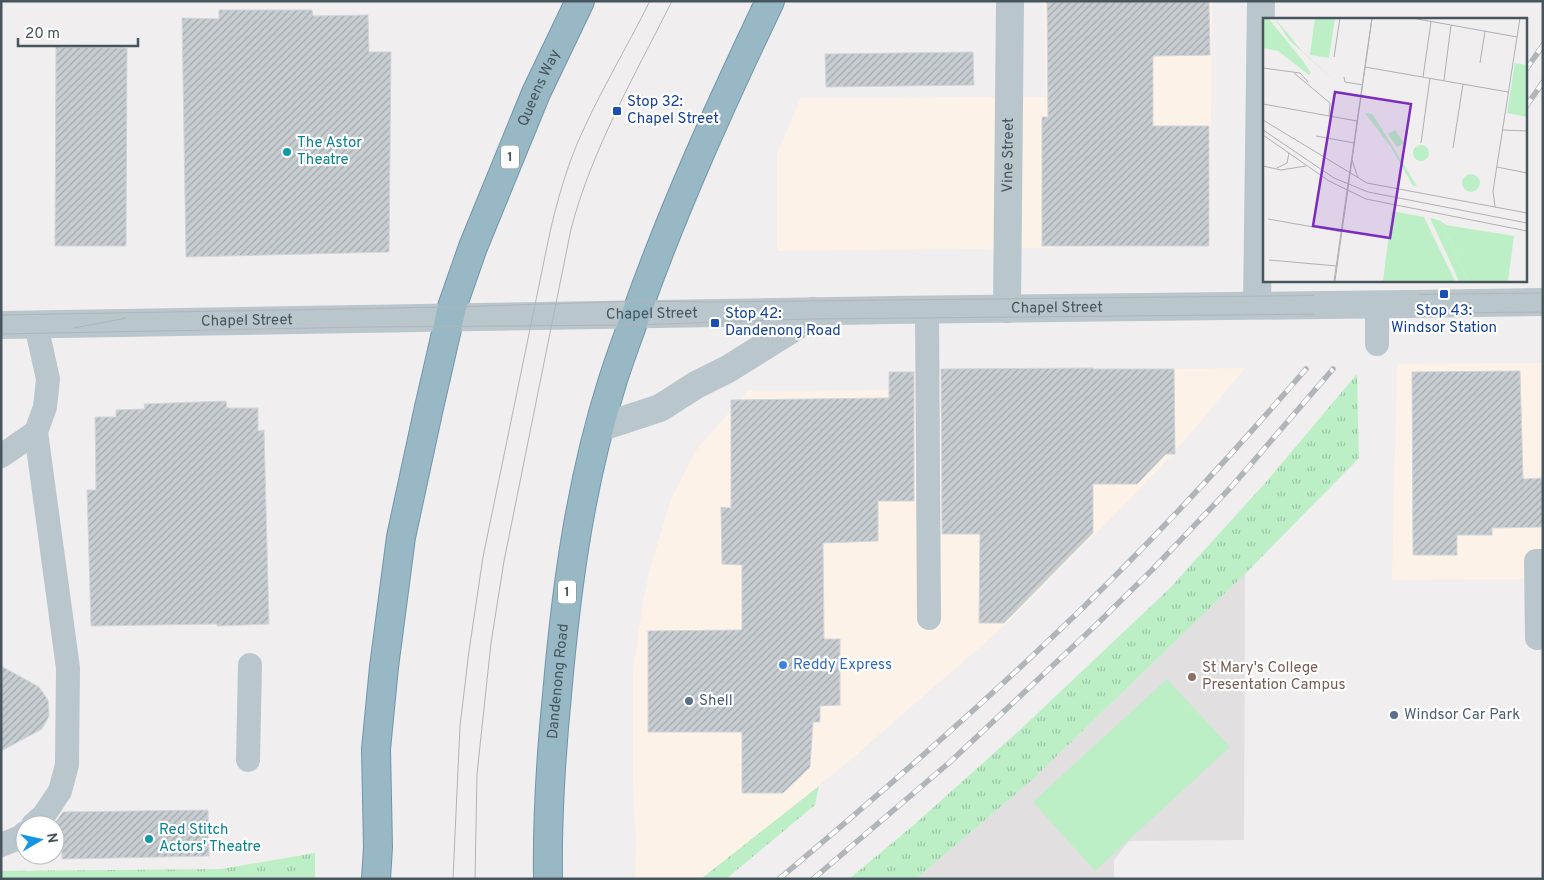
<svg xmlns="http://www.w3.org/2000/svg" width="1544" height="880" font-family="Overpass,sans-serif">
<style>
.commercial{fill:#fcf2e7}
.education{fill:#e2dfe1}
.grass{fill:url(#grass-tufts)}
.pitch{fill:#bcefc6}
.building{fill:url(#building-hatch);stroke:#d2d6da}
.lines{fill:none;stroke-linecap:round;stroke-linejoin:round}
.trunk-casing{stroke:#7096aa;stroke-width:30}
.service{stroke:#b9c6cc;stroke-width:24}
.minor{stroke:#b9c6cc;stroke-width:28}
.tertiary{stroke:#b9c6cc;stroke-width:28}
.trunk{stroke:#99b8c6;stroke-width:28}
.tram{stroke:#b0b5b9;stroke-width:1}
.rail-casing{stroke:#b0b5b9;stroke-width:5.5}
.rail{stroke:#fff;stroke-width:4;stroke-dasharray:11;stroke-linecap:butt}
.service-bridge{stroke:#b9c6cc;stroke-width:24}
.tertiary-bridge{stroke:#b9c6cc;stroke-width:28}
.transit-dot{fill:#1a4fb4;stroke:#fff;stroke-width:2}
.culture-dot{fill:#0f9aa8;stroke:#fff;stroke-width:2}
.shop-dot{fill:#3f7fe0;stroke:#fff;stroke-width:2}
.education-dot{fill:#8d6e63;stroke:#fff;stroke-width:2}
.service-dot{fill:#5c6f8a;stroke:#fff;stroke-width:2}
.labels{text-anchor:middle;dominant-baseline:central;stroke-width:4.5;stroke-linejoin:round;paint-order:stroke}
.shield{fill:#fff;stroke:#7e898d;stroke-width:1}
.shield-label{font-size:14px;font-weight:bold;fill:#46565c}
.street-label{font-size:15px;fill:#46565c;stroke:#fff}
.transit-label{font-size:15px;fill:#164399;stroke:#fff;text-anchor:start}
.culture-label{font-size:15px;fill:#0d838f;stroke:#fff;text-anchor:start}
.shop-label{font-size:15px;fill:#366cbe;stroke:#fff;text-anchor:start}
.education-label{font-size:15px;fill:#785e54;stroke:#fff;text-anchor:start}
.service-label{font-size:15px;fill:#4e5e75;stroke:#fff;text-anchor:start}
.inset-road{fill:none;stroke:#adb1b4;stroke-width:1}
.view{fill:#7b2cbf;fill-opacity:0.15;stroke:#7b2cbf;stroke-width:2.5}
.inset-edge{fill:none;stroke:#46565c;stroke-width:2.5}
</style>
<defs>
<pattern id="grass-tufts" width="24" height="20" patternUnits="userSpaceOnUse" patternTransform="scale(1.25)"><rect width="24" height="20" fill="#bcefc6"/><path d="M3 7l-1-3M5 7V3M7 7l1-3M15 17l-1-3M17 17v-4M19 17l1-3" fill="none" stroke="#9bc4a4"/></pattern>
<pattern id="building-hatch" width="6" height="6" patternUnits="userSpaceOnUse" patternTransform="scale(1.25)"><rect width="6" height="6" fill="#c8cdd1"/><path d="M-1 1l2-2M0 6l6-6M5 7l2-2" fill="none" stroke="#a4a9ad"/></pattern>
</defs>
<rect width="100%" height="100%" fill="#f1eeef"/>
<!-- commercial -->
<path class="commercial" d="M1044 1H1212L1210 246 777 251V154L801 98 1046 97Z
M1543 363V579L1392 580 1397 364Z
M1245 368 1185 440 1134 495 1005 625 849 761 740 849 701 879H635L636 842 633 782V671L643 602 650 569 671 499 697 449 748 391 889 390 890 373Z"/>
<!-- education -->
<path class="education" d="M1245 574 1244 840 1129 841 1114 860V879H916L1032 780Z"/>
<!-- grass -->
<path class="grass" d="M1357 374 1359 458 1245 574 1032 780 916 879H849L916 823 1023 727 1169 589 1266 482Z
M819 786 815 805 726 879H701Z
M315 853V879H1V871L221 869Z"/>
<!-- pitch -->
<path class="pitch" d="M1167 679 1230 747 1095 871 1033 802Z"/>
<!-- building -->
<path class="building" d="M1047 1H1209L1210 55 1153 56V126H1209V246H1042V117H1048Z
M219 10H312L313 16 368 15 369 52H391L389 252 186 257 182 18 219 19Z
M56 47 127 48 126 246H55Z
M973 52 974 85 826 87 825 54Z
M1093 368V369H1174L1175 454H1166L1137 484H1093V533L1004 623H979L980 534H942L941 369Z
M1520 371 1523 479 1543 478V527L1492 528V535H1457V555H1413L1412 372Z
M889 372H914V501H878V541L823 543 824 639H840V705L820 706V722H813L810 767 783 793H742V732H648V631L742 630V565L722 564 721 507 731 508V400L889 398Z
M226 401 227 408H258V431L264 430 269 624 217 626V624L91 626 87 490H96L95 417H116V410L145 409 144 404Z
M1 666 39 687 48 700 49 716 42 729 1 751Z
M208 810 209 856 62 859V850H55V823L63 812Z"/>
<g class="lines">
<defs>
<g id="trunk">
<path id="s3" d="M376 879 378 847 376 749 384 667 401 537 428 412 452 307 473 247 536 93 580 1"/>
<path id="s4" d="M548 879C547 817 551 756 557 695 566 590 580 484 612 383 619 360 628 337 636 314 674 207 721 104 770 1"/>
</g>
</defs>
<!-- trunk casing -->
<use href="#trunk" class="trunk-casing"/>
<!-- service -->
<path class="service" d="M927 309 929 618
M1 456 36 432
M1537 638 1536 561H1543
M248 760 250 665
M33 825 44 815 60 791 67 765 68 668 36 432 45 407 48 379 36 325
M1 845 21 837 25 833"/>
<!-- minor -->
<g class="minor">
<path d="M1257 305 1261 1"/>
<path id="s1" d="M1007 309 1010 1"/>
</g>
<!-- tertiary -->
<g class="tertiary">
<path d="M1409 304 1543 302"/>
<path id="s2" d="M1 325 893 310 1324 305"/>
<path d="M599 428 660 408 696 385 728 369 808 319 813 311"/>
</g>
<!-- trunk -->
<use href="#trunk" class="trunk"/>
<!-- tram -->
<path class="tram" d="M1 315 452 307 641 301 712 302 1543 293
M74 328 126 318
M1 334 366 327 632 325 808 319 1543 312
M453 879 460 726 469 651 483 557 550 232C557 202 565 173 577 144 598 95 626 49 650 1
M475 879 477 774 491 643 504 561 571 229C592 149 635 75 672 1"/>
<defs>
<path id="rail" d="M1525 71 1543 45
M1525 108 1543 82
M779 879C870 802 961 724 1047 642 1139 556 1224 464 1306 369
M813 879 950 762 1095 626 1153 569 1233 485 1333 369"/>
</defs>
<!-- rail casing -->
<use href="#rail" class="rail-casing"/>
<!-- rail -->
<use href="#rail" class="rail"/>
<!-- service-bridge -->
<path class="service-bridge" d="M1377 344V305"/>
<!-- tertiary-bridge -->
<path class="tertiary-bridge" d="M1324 305 1409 304"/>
</g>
<!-- markers -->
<g class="transit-dot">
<rect x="612" y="106" width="10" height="10" rx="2.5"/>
<rect x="1439" y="289" width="10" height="10" rx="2.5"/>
<rect x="710" y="318" width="10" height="10" rx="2.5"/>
</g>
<g class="culture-dot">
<circle cx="287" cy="152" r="5"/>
<circle cx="149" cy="839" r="5"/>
</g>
<circle class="shop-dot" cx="783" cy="665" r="5"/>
<circle class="education-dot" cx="1192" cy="677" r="5"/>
<g class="service-dot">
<circle cx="689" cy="701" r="5"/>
<circle cx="1394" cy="715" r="5"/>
</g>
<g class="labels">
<!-- shield labels -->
<g class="shield">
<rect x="501" y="145.5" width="18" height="23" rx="4"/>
<rect x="558" y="580.5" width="18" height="23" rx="4"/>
</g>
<g class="shield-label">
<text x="510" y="157">1</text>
<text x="567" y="592">1</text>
</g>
<!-- street labels -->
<g class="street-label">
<text stroke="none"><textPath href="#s3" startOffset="815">Queens Way</textPath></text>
<text stroke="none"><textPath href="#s1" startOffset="154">Vine Street</textPath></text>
<text stroke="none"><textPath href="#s2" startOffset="1056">Chapel Street</textPath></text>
<text stroke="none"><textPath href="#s2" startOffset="651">Chapel Street</textPath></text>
<text stroke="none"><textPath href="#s2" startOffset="246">Chapel Street</textPath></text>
<text stroke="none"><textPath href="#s4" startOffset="198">Dandenong Road</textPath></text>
</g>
<!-- transit labels -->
<g class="transit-label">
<text x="627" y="102">Stop 32:<tspan x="627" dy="17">Chapel Street</tspan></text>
<text x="1444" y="311" text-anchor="middle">Stop 43:<tspan x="1444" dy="17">Windsor Station</tspan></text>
<text x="725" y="314">Stop 42:<tspan x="725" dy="17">Dandenong Road</tspan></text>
</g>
<!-- culture labels -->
<g class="culture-label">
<text x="297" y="143">The Astor<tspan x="297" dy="17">Theatre</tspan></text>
<text x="159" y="830">Red Stitch<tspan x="159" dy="17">Actors' Theatre</tspan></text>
</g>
<!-- shop labels -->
<g class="shop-label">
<text x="793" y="665">Reddy Express</text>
</g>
<!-- education labels -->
<g class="education-label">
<text x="1202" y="668">St Mary's College<tspan x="1202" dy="17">Presentation Campus</tspan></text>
</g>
<!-- service labels -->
<g class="service-label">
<text x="699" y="701">Shell</text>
<text x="1404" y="715">Windsor Car Park</text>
</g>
</g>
<!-- overview -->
<g transform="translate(1263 18)">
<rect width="264" height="264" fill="#f1eeef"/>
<path d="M0 0H5L40 43 48 55 46 57 15 33 0 30ZM12 0 38 32 76 67 26 22ZM252 45 264 47V99L244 95ZM102 95 109 96 117 108 154 168H150L128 129ZM199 165a9 9 0 1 1 18 0a9 9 0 1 1-18 0ZM129 193 161 199 192 263H120ZM178 203 183 207 251 218 245 263H205Z" fill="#bcefc6"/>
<path d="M167 200 178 203 205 263H196Z" fill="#bcefc6"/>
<path d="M52 0H72L66 40 47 37ZM132 112 141 125 134 129 125 116ZM150 135a8 8 0 1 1 16 0a8 8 0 1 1-16 0Z" fill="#bcefc6"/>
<path class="inset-road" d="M149 0 254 19M71 39 77 0M217 45 222 13M102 49 245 74M0 50 37 55 45 64M31 55 67 85 66 98M81 59 82 64 100 67M160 59 168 4M181 62 188 7M0 86 94 103M0 102 104 165 264 195M0 112 71 160 105 174 264 205M239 112 264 113M0 117 66 163 103 181 264 213M53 118 91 125M158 125 167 60M190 130 200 66M89 142 95 160M0 148 18 152 43 148M234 149 264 155M14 150 24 145 26 135M232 189 230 173 257 0M5 201 79 214M6 242 74 248M71 263 109 0M72 263 109 0"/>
<path class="view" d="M72 74 148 86 127 220 50 208Z"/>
<rect width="264" height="264" class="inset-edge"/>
</g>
<!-- border -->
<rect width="1544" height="880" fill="none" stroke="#46565c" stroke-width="5"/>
<!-- north arrow -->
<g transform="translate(40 840) rotate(81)"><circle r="24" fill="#ffffff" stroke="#b5bbbe"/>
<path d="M0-4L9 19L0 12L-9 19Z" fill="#1695e3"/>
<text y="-8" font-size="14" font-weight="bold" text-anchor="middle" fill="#46565c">N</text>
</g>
<!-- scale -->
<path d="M18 38v8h120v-8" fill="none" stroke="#46565c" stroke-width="2.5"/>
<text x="25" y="38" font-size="15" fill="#46565c" stroke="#ffffff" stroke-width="4" paint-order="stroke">20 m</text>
</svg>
